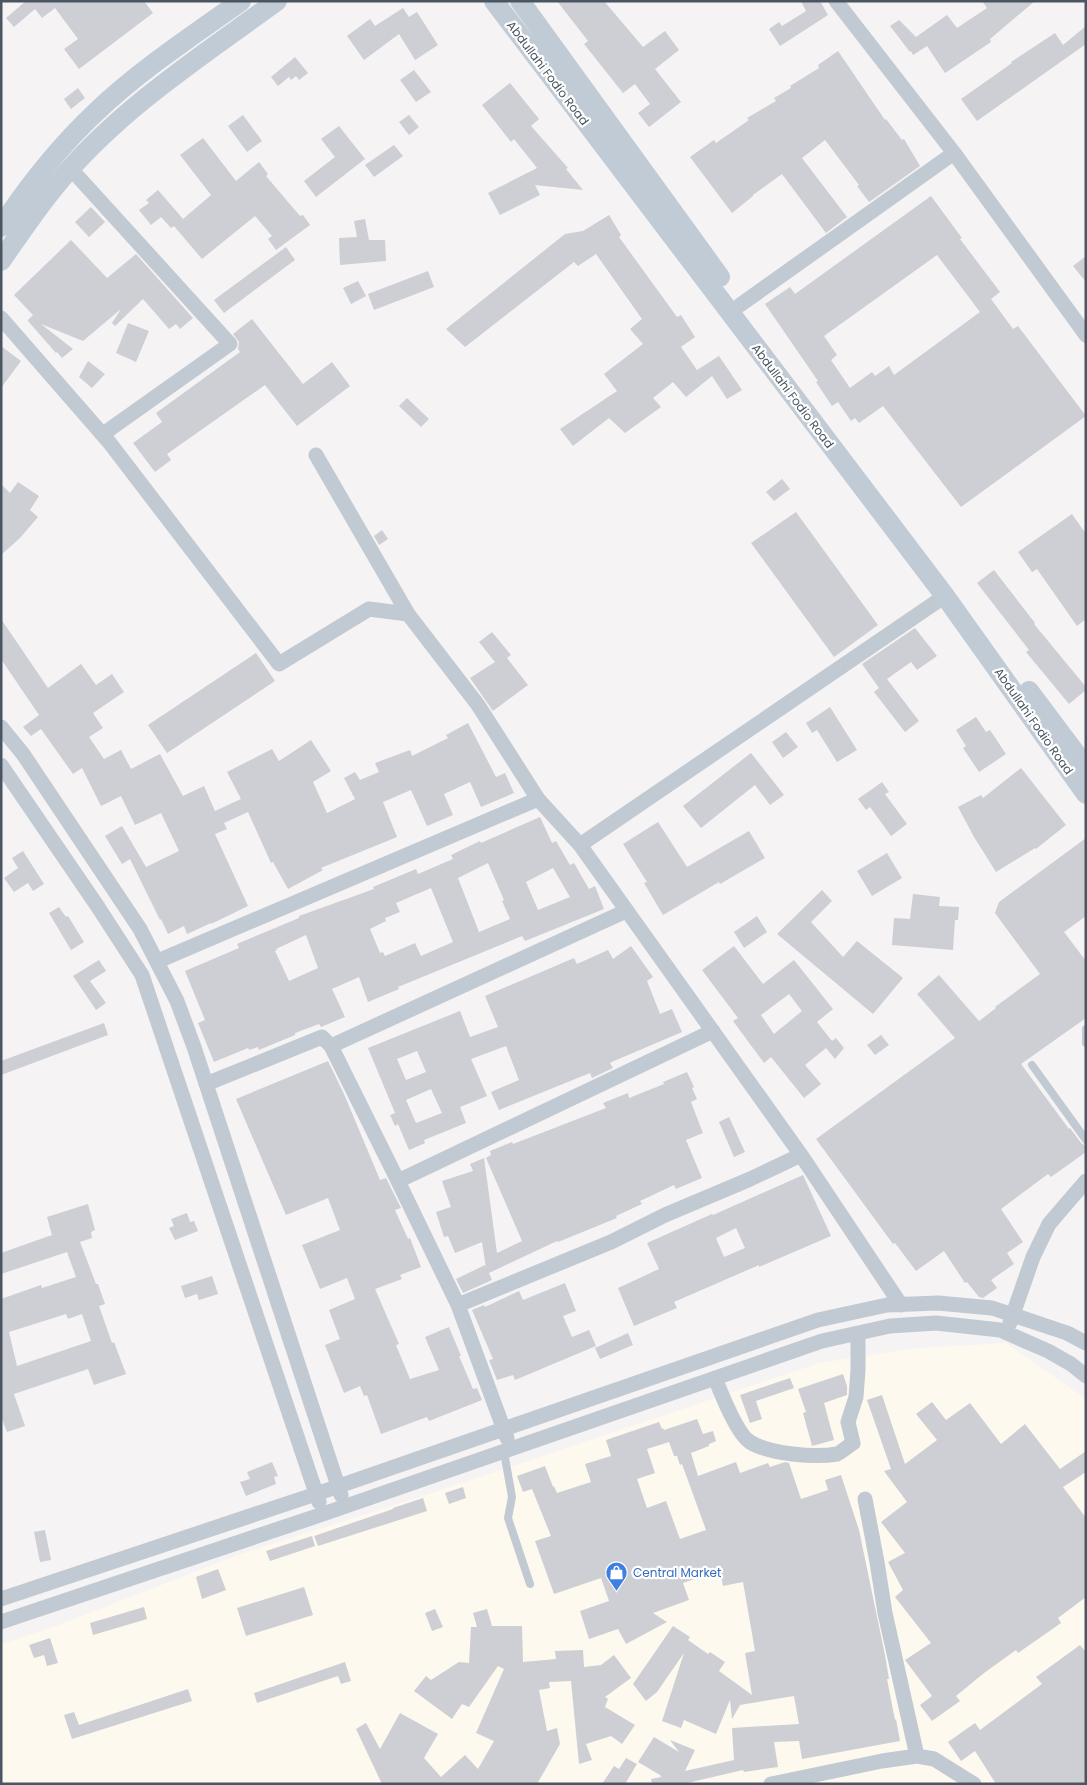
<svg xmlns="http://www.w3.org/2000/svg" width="1087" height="1785" font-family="Poppins,sans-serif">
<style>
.commercial{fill:#fdf9ef}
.building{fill:#cdcfd5;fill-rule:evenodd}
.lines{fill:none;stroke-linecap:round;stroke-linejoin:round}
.service{stroke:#c1cad2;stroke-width:8}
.minor{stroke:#c1cad2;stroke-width:15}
.secondary{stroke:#c1cbd6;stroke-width:20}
.labels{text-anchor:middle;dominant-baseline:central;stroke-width:4.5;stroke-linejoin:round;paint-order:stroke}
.street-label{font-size:12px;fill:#4a5661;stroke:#fff}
.shop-label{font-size:12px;fill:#366cbe;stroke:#fff;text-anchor:start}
</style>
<rect width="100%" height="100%" fill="#f5f3f3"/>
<!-- commercial -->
<path class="commercial" d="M1006 1343 1086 1399V1784H1V1644L53 1627 241 1554 435 1492 819 1363 917 1348Z"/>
<!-- building -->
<path class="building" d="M26 1H144L153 13 79 69 64 49 78 39 55 8 42 18 35 9 14 27 6 18Z
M557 1H604L643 47 665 31 679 50 655 69 681 102 649 127 638 113 650 104 635 84 623 93 584 44 588 41Z
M801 1H820L828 15 780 46 769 29 779 22 782 26 806 11Z
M982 1H1035L990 39 991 42 945 73 927 46 913 55 911 51 910 52 890 26 899 20 916 37 947 15 957 28 987 8Z
M403 8 409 17 417 12 438 45 415 60 399 34 364 60 347 36 370 19 375 26Z
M1086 26V44L977 121 961 99 1012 63 1011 62 1055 33 1063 45Z
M838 51 885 120 886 119 902 140 904 139 920 166 869 202 857 186 859 185 825 140 802 158 847 217 826 233 782 174 753 195V196L732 213 690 157 714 140 716 143 749 120 747 118 776 101 774 98 791 88 790 86 819 68 818 65Z
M295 57 308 73 299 80 296 76 291 80 289 77 278 86 271 77Z
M414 70 431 92 416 102 400 80Z
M510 83 539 119 531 126 568 168 566 169 583 190 535 185 540 195 500 215 488 193 537 168 514 139 511 142 482 105Z
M78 88 85 98 71 109 64 99Z
M243 115 262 141 247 152 228 126Z
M409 115 419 127 409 135 399 122Z
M339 126 365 159 316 197 304 181 335 157 321 139Z
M203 138 236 181 259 162 268 174 266 176 300 216 303 215 310 225 276 250 268 239 272 236 255 216 202 259 174 226 171 228 161 217 151 225 139 210 149 203 146 200 158 190 183 219 211 195 180 155Z
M394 145 403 156 374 177 365 165Z
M931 196 962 238 960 239 1000 292 991 299 1013 329 1018 326 1086 416 961 507 883 406 859 423 855 418 851 421 838 402 832 406 816 382 818 381 765 304 790 287 795 294ZM937 255 980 312 894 375 889 366 875 376 872 372 850 388 831 360 837 355 824 336Z
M91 207 105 222 89 237 75 222Z
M609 215 621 235 619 237 677 317 681 315 695 337 681 347 697 370 719 356 742 390 727 399 712 376 686 397 673 382 653 398 661 407 625 433 609 418 573 446 560 429 617 391 604 374 643 344 630 329 642 319 596 254 578 266 574 262 465 347 446 329 565 234 583 231Z
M365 219 369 240H385L386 261 340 265 339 238 357 237 354 221Z
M71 240 107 278 136 254 193 318 180 329 176 324 169 329 143 299 115 326 112 323 121 309 83 341 41 324 73 349 62 358 57 352 56 353 28 321V320L33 315 14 295Z
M286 247 295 260 224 313 214 300Z
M1086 256V282L1073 266Z
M428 271 434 287 374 310 368 294Z
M358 281 366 296 351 304 343 288Z
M252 319 303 384 332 362 350 386 297 426 265 385 167 454 171 460 155 472 133 443 162 422 156 413 240 352 238 349 239 342 233 334Z
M128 323 149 331 136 362 116 353Z
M1 346 21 361 1 388Z
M88 361 105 374 92 388 79 377Z
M407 398 429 419 421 427 399 406Z
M782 479 790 489 774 501 766 492Z
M18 482 39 496 30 510 38 517 20 538 1 555V484L10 493Z
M796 512 878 625 834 657 751 543Z
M1072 514 1086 534V619L1077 626 1037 569 1032 572 1018 552Z
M382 530 388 539 379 545 374 536Z
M994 570 1035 623 1034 624 1086 687V690L1069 704 1026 652 1029 650 977 583Z
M1 619 48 688 81 664 96 685 112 674 124 692 93 713 103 728 89 737 104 759 121 750 131 769 160 754 183 796 204 786 215 811 241 799 227 772 272 749 279 761 311 740 331 771 313 782 327 813 355 799 344 778 355 772 360 780 379 772 375 763 410 750 412 756 448 738 446 735 468 723 496 777 505 773 514 793 481 807 470 782 444 794 453 815 427 826 411 790 383 802 397 837 321 868 323 870 288 889 273 862 271 863 248 812 224 823 227 829 215 834 248 906 211 924V923L187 934 184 926 168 934 161 919 160 920 130 859 122 864 105 836 122 826 146 867 179 851 161 813 135 825 121 796 101 806 82 768 73 774 41 729 31 736 23 727 39 715 1 659Z
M915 628 937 656 917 670 911 662 887 679 919 721 905 732 874 692 879 688 862 664Z
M492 632 511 655 507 658 528 685 493 711 470 678 495 662 479 642Z
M256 653 275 681 167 753 148 725Z
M830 707 857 750 837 762 817 730 812 733 806 723Z
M976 717 986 732 990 730 1006 754 979 772 963 748 966 746 956 730Z
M786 732 798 747 783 758 772 742Z
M751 753 784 795 770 805 755 785 701 828 683 806Z
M1021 768 1066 825 1036 849 1035 848 996 872 974 837 958 807 981 795 983 798Z
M882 782 889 792 885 794 907 824 891 836 870 807 866 810 858 799Z
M540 817 552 843 556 841 570 865 574 863 589 889 595 886 604 909 525 941 522 936 398 987 399 989 368 1002 359 977 332 989 345 1017 321 1027 319 1024 295 1033V1035L259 1050 258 1047 249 1050 248 1048 214 1062 198 1023 205 1020 185 971 239 948 237 944 299 918V916L374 889 373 887 416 869 418 874 453 859 451 855 480 841 481 843ZM488 863 504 900 502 901 510 919 479 932 458 878ZM553 868 570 897 538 910 526 882ZM431 888 453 942 421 956 415 943 385 956 383 952 380 953 370 929 386 921 385 918 400 912 396 903ZM306 935 318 968 289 981 275 951 277 950 276 949Z
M658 822 687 867 749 831 765 858 720 884 719 882 663 915 644 883 647 882 623 844Z
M1086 838V916L1064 932 1086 961V1018L1021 1064 1069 1129 1070 1128 1081 1143 1086 1146V1152L1051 1177 1048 1174 1001 1209 1023 1242 1007 1253 1014 1264 991 1280 997 1288 983 1298 979 1297 967 1282 965 1283 944 1251 916 1271 895 1243 893 1244 816 1139 955 1038 917 994 939 975 979 1021 996 1008 995 1007 1040 974 995 913 999 902Z
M23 851 44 884 33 891 28 883 14 892 4 878 18 868 12 858Z
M887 853 902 878 872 896 857 871Z
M822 890 832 901 811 922 843 957 857 941 903 978 873 1014 777 934Z
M913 894 940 897 939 906 959 907 958 920H955L953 950 892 945 894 918 910 919Z
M59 907 66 917 68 916 84 942 71 950 49 913Z
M757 916 767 932 744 948 734 932Z
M631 946 653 977 647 981 660 1014 672 1009 682 1032 614 1061 610 1063 613 1068 592 1078 590 1073 499 1110 491 1092 519 1080 506 1046 471 1059 487 1096 460 1107 466 1123 424 1140 425 1143 409 1150 398 1124 395 1126 390 1115 395 1113 368 1048 460 1011 470 1037 498 1027 485 996 574 958 577 964 608 950 613 959ZM417 1051 426 1072 406 1080 397 1059ZM431 1089 442 1113 416 1123 406 1100Z
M734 946 763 984 794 960 833 1009 817 1022 832 1041 836 1038 844 1048 835 1059 826 1048 805 1065 821 1084 804 1098 771 1057 764 1063 733 1021 738 1018 702 970ZM789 994 802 1011 774 1034 761 1015Z
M99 960 106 971 90 981 106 1003 96 1010 73 976Z
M104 1023 108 1035 1 1075V1061Z
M881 1035 889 1045 875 1055 867 1045Z
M328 1061 344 1094 380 1180 386 1178 401 1208 395 1210 408 1239 410 1238 421 1267 400 1275 402 1279 375 1289 399 1344 396 1345 410 1379 439 1370 425 1337 449 1327 461 1356H459L473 1389 477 1388 482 1400 429 1421 427 1417 381 1434 367 1395 364 1396 360 1386 344 1393 325 1345 340 1339 329 1310 355 1299 347 1278 320 1289 302 1245 340 1230 328 1198 286 1215 236 1099Z
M687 1072 694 1087 692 1088 697 1099 691 1102 703 1133 686 1140 702 1178 676 1189 674 1185 640 1201 642 1204 616 1216 617 1218 558 1242 557 1241 489 1273 492 1280 463 1293 456 1279 485 1265 486 1268 482 1242 455 1253 448 1236 444 1237 436 1212 451 1207 442 1181 473 1171 470 1164 484 1158 497 1253 522 1241 486 1158 491 1155 490 1151 512 1142 513 1144 606 1108 603 1103 628 1093 629 1098 664 1084 663 1082Z
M729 1117 745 1152 734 1157 719 1122Z
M803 1175 831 1236 759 1267V1265L674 1302 677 1308 634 1326 618 1288 659 1269 647 1243 712 1214 713 1215ZM736 1228 745 1248 724 1257 716 1238Z
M88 1204 95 1230 91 1232 92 1238 80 1242 96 1284H98L105 1304 99 1306 112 1343 114 1342 126 1374 94 1385 88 1369 14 1394 25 1426 7 1432 1 1416V1299L41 1285 42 1288 76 1277 67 1252 1 1274V1253L52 1235 47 1217ZM66 1314 68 1319 82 1314 91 1341 17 1366 9 1332Z
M187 1213 190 1222 194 1221 198 1231 175 1240 169 1228 174 1226 171 1219Z
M212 1276 218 1294 199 1300 197 1294 185 1298 181 1286Z
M565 1283 576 1311 563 1316 572 1337 589 1330 596 1346 515 1380 513 1375 497 1380 489 1360 493 1359 472 1310 484 1305 485 1307 519 1291 523 1300Z
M628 1333 633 1345 600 1359 595 1348Z
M843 1374 847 1386V1395L824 1403 834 1440 812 1446 803 1413 806 1412 798 1389Z
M790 1378 794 1388 756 1401 762 1419 750 1423 740 1395Z
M882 1395 905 1464 937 1440 916 1414 932 1402 946 1420 970 1403 1001 1444 1025 1424 1060 1469 1086 1451V1472L1063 1487 1086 1518V1597L1058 1618 1061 1623 1018 1653 1016 1650 984 1673 956 1696 960 1701 932 1721 920 1705 932 1696 905 1660 931 1643 895 1597 903 1590 888 1562 905 1553 881 1522 907 1502 884 1471 891 1469 867 1400Z
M697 1419 703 1434 713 1431 716 1441 709 1444V1446L691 1453 698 1476 736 1462 740 1473 768 1463 770 1467 785 1462 789 1463 801 1499 828 1490 825 1480 841 1475 859 1530 885 1655 889 1679H887L895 1720 896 1719 900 1741 802 1759 799 1741 774 1742 778 1767 744 1772 743 1770 683 1784H652L651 1779 661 1777 660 1775 638 1762 654 1737 679 1752 670 1740 695 1750 685 1771 734 1760 732 1728 799 1724 794 1696 740 1705 732 1719 730 1700 716 1734 684 1720 681 1728 662 1721 684 1653 657 1692 646 1701 633 1684 673 1626 690 1637 688 1640 708 1654 710 1652 725 1662 719 1671 752 1695 745 1653 755 1651 743 1582 723 1586 720 1570 683 1583 689 1600 653 1613 667 1622 626 1644 618 1629 589 1639 580 1611 609 1601 601 1578 554 1594 535 1541 551 1536 532 1489 523 1492 517 1476 545 1466 553 1487 554 1486 557 1493 591 1482 585 1464 611 1456 606 1440 659 1422 662 1429 663 1428 664 1430ZM669 1442 674 1456H677L680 1465 682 1464 706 1530 680 1539 666 1501 647 1508 637 1479 655 1473 647 1449Z
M272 1462 278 1476 274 1477 276 1484 246 1496 240 1482 250 1479 247 1472Z
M463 1487 466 1498 449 1504 445 1493Z
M423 1498 427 1511 318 1546 314 1536 393 1509V1508Z
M45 1530 51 1560 40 1562 34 1532Z
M312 1536 315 1546 270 1561 266 1551Z
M218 1569 226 1590 202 1599 196 1577Z
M304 1587 313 1615 246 1636 237 1608Z
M144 1607 147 1619 93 1635 90 1623Z
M435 1609 443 1627 432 1631 425 1613Z
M487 1609 492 1626H522L523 1662 556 1659 555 1651 583 1650 584 1667 601 1665 614 1655 631 1678 605 1697 608 1699 605 1707 635 1725 622 1744 611 1736 586 1744 592 1760 579 1764 571 1681 549 1682 550 1688 539 1690 547 1731 557 1728 560 1744 537 1784H382L356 1729 366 1723 380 1749 400 1713 438 1734 424 1758 441 1777 465 1755 478 1769 494 1741 476 1733 504 1669 498 1666 469 1707 462 1704 452 1719 414 1691 426 1676 431 1680 459 1662 469 1663 471 1627H477L473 1613Z
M50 1638 58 1663 47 1666 44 1655 34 1658 29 1645Z
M1080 1645 1086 1652V1784H996L975 1751 961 1761 948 1742 975 1723 980 1730 1042 1684 1036 1677Z
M345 1662 351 1681 341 1684 338 1676 257 1703 254 1693Z
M188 1689 192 1701 72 1739 64 1715 74 1712 79 1725Z
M626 1758 637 1764 625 1784H602L614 1766 619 1769Z"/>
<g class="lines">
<!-- service -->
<path class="service" d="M1086 1029V1043
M1032 1065 1086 1140
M504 1452 512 1497 508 1518 530 1584"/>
<!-- minor -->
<path class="minor" d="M836 1 954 153 1086 335
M71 169 230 344 103 434
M740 305 954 153
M1 318 109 442 279 664 369 609 408 614 478 705 538 799 580 845 801 1155 901 1305
M316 455 408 614
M1 727 23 754 140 929 177 1001 194 1047 341 1495
M1 765 98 907 142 975 319 1502
M580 845 945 596
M158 961 538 799
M331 1046 626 911
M206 1084 322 1037 331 1046 398 1181 458 1305 507 1438
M398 1181 713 1031
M458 1305 611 1242 665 1215 748 1180 801 1155
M1010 1323 1033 1257 1049 1224 1086 1181
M715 1378C721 1393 737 1434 750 1442 769 1454 815 1458 837 1454 842 1452 848 1446 853 1443L848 1422 856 1397 858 1370V1333
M865 1499 877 1562 885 1613 917 1756
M1 1599 316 1494 818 1320 887 1305 938 1303 992 1308 1067 1333 1086 1343
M1 1622 323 1514 822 1341 890 1326 936 1323 1000 1330 1048 1351 1071 1364 1086 1376
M771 1784 882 1761 917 1756 934 1759 974 1784"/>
<!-- secondary -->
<path class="secondary" d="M494 1 945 596 1086 794
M520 1 720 277
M1 227C28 186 60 146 96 112 140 70 192 36 241 1
M1 261C19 235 37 208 57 184 118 110 200 57 277 1
M1029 691 1086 767"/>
</g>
<!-- icons -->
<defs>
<symbol id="shop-pin" viewBox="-11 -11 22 30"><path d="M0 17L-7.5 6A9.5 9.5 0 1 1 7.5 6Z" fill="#3f7fe0" stroke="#fff"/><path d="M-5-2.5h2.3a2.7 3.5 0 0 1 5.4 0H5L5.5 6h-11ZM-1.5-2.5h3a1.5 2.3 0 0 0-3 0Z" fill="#fff"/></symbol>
</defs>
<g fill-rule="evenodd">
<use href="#shop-pin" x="604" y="1560" width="25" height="34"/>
</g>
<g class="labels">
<!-- street labels -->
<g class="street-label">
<text transform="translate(548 73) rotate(53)">Abdullahi Fodio Road</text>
<text transform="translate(793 396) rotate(53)">Abdullahi Fodio Road</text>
<text transform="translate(1034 721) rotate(55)">Abdullahi Fodio Road</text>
</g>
<!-- shop labels -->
<g class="shop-label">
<text x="633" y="1572">Central Market</text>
</g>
</g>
<!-- border -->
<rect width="1087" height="1785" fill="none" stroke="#4a5661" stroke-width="5"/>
</svg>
